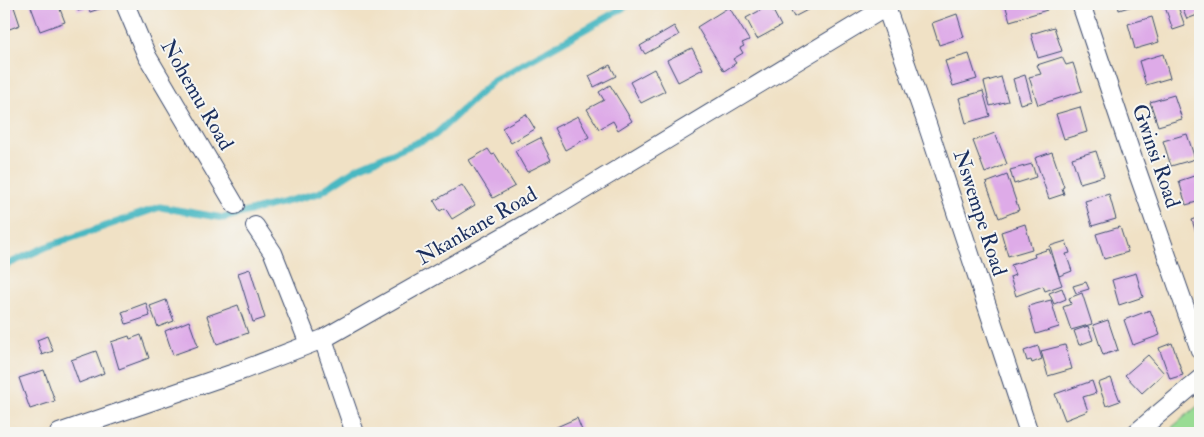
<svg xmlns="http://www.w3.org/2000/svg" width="1204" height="437" font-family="'IM FELL Double Pica',serif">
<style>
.green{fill:#99dc94;stroke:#5a8679}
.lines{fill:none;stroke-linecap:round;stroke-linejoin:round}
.stream{stroke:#4ab8c2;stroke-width:7}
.building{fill:#deabe8}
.street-casing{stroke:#3b4a6d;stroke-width:20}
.street{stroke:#fff;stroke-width:18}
.labels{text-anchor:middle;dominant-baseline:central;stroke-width:4;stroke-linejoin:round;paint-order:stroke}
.street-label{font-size:21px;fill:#1b2f5e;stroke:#f6f6f2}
</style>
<rect width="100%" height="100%" fill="#f6f6f2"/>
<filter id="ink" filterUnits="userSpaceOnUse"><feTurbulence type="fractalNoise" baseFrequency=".02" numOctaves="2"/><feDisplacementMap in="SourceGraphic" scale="10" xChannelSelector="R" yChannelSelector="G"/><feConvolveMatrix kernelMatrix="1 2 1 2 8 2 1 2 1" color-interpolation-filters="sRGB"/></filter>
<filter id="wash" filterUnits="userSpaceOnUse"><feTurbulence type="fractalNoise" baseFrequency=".0096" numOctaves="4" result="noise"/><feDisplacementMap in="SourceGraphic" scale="20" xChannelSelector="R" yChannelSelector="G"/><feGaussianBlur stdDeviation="1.12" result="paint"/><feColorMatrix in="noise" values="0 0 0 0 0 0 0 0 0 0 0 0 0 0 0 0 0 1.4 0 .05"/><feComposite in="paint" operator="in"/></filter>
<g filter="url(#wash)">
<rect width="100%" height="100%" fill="#f0e1c5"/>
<!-- green -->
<path class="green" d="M1200 404V433H1165Z"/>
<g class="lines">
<!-- stream -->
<path class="stream" d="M4 266 46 247 160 207 223 218 319 193 359 167 435 135 493 81 630 4"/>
</g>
<g id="blocks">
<!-- building -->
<path class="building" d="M13 4 20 25 4 31V6Z
M30 4H58L65 22 40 31Z
M76 4H104L105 7 90 12 88 8 78 11Z
M787 4H819L794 17Z
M1005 4H1045L1047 10 1010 21Z
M1118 4H1139L1119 10Z
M1164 4H1177L1185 26 1173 30Z
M1181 4H1196L1200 14 1187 19Z
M770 5 781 26 757 39 746 18Z
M729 7 749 40 742 43 744 46 740 48 743 53 733 59 736 63 724 71 697 27Z
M957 14 964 37 939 45 932 23Z
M1152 17 1159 42 1135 49 1128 24Z
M674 26 679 35 645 54 640 46Z
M1054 27 1062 51 1038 58 1031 34Z
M692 48 703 69 678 82 667 60Z
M969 54 977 79 953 86 945 61Z
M1163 54 1170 78 1146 85 1139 61Z
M1062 57 1066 65 1073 63 1082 91 1038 105 1029 77 1041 74 1037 65Z
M610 65 616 76 594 87 589 76Z
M654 69 665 91 641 103 630 82Z
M1025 75 1032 101 1020 104 1013 79Z
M1001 77 1008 101 990 106 984 82Z
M610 85 632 121 618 130 613 121 599 129 587 109 604 100 599 92Z
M983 91 990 116 966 123 959 98Z
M1174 95 1182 119 1158 126 1150 102Z
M1080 107 1087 132 1064 139 1056 114Z
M526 114 535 129 511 143 502 128Z
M578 116 589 137 565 150 554 128Z
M995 133 1007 164 985 173 973 141Z
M1187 134 1195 159 1171 166 1163 141Z
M540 138 551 160 527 172 515 151Z
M488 149 492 155 495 154 515 186 493 198 469 160Z
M1096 151 1104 176 1080 183 1072 158Z
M1052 152 1064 187 1062 188 1064 194 1049 199 1035 158Z
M1032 164 1036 177 1014 184 1010 170Z
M1200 174V201L1186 205 1179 181Z
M1007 175 1019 210 999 218 986 183Z
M462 185 475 205 452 219 445 208 440 211 434 201Z
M1109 194 1116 219 1092 226 1085 201Z
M1200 217V246L1192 220Z
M1025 224 1032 249 1008 256 1001 232Z
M1120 227 1128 252 1104 259 1096 234Z
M1066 241 1070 253 1066 254 1072 271 1059 276 1050 246Z
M1049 249 1062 285 1045 291 1043 286 1016 296 1010 277 1015 275 1011 265 1035 257 1034 254Z
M250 269 265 318 253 322 238 273Z
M1136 273 1143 297 1119 305 1112 280Z
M1086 282 1089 289 1076 293 1073 286Z
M1062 288 1066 299 1054 304 1049 293Z
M1082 293 1092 324 1071 330 1063 307 1071 304 1069 298Z
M166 300 174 321 158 327 150 306Z
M1051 300 1059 327 1036 334 1028 306Z
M146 303 150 316 126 324 122 312Z
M238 305 248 333 217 344 207 316Z
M1150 310 1160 335 1133 345 1124 320Z
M1108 320 1118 350 1103 355 1093 325Z
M189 321 198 346 173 355 165 331Z
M1088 326 1093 340 1079 345 1074 331Z
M141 335 149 358 119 369 111 342 129 336 130 339Z
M47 336 53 351 42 355 37 340Z
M1172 343 1183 375 1170 379 1159 348Z
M1065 345 1072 369 1048 376 1041 351Z
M1038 346 1042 359 1032 363 1031 360 1027 361 1024 351Z
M96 351 104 373 79 383 71 360Z
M1148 355 1164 373 1142 393 1125 375Z
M44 370 55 401 30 409 19 378Z
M1111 378 1120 401 1106 406 1098 383Z
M1092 381 1096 393 1083 397 1088 411 1065 420 1055 394Z
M577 418 583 433H543Z"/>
</g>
</g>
<g filter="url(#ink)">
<use href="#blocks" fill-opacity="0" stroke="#3b4a6d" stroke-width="1"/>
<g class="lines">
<defs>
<path id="street" d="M125 4 147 56 235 205
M1081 4 1134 162 1200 350
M886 7 927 124 1029 433
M255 226 273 253 309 344
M323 339 355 433
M59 433 243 370 323 339 557 206 891 4
M1136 433 1200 379"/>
</defs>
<!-- street casing -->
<use href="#street" class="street-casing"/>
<!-- street -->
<use href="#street" class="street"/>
</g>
</g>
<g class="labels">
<!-- street labels -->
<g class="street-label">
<text transform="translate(197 95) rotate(60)">Nohemu Road</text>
<text transform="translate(1156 156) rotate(71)">Gwinsi Road</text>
<text transform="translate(980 213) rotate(72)">Nswempe Road</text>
<text transform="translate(477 226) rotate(-30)">Nkankane Road</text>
</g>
</g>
<!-- margin -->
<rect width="1204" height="437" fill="none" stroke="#f6f6f2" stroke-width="20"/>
</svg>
